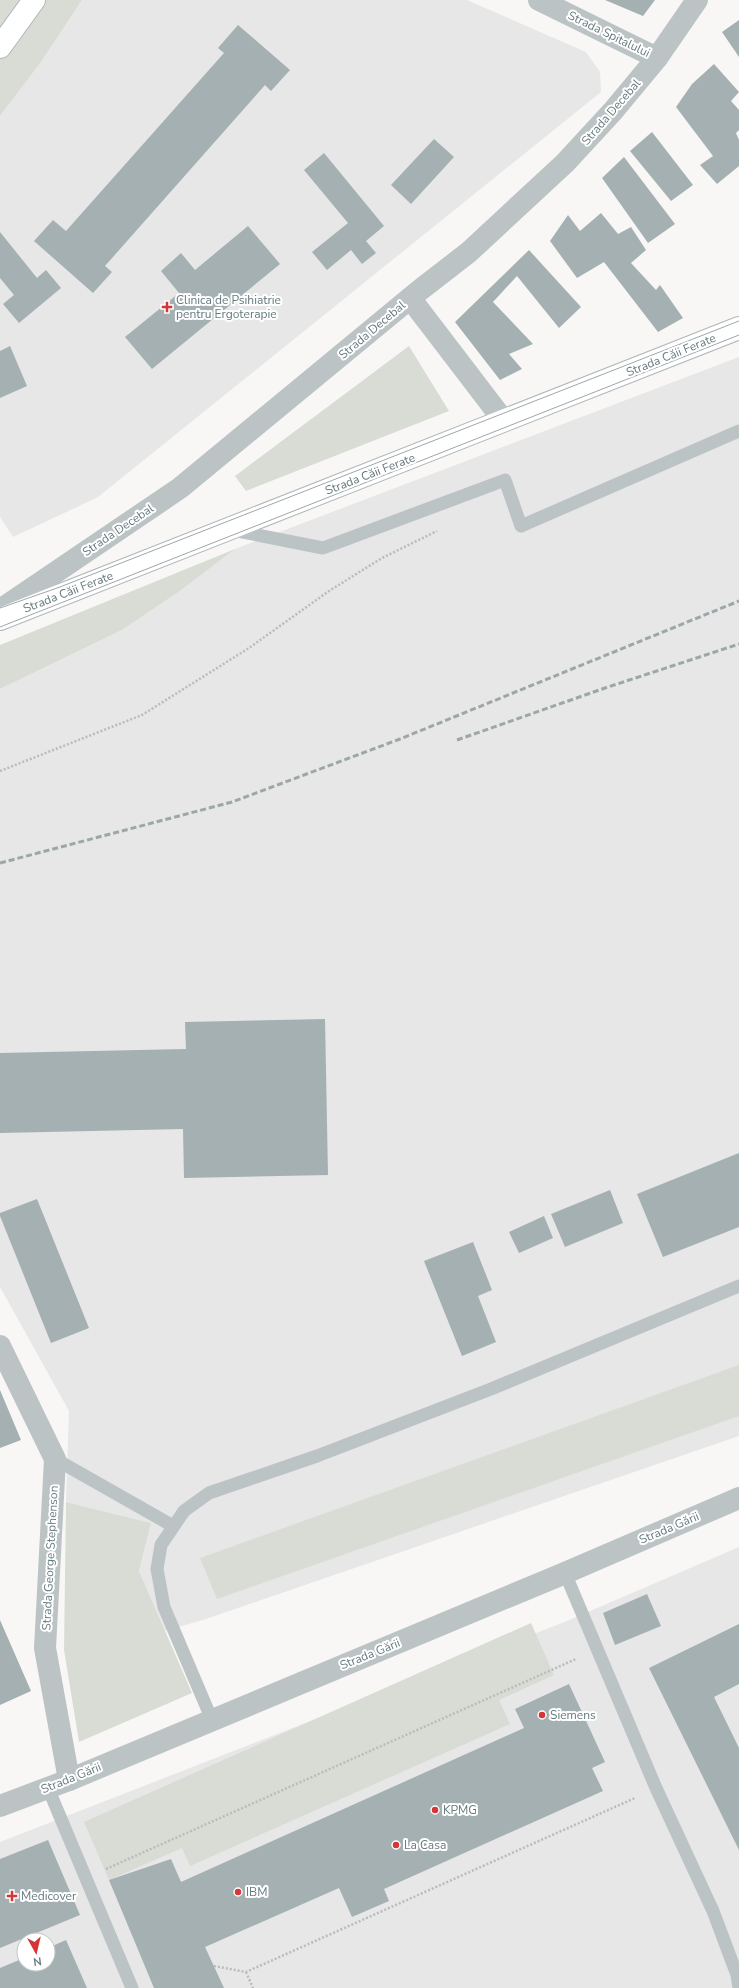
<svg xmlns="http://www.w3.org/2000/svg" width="739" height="1988" font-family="'Nunito Sans',sans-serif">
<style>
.built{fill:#e6e7e6;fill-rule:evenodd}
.green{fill:#d9dcd5}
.building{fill:#a4b0b2}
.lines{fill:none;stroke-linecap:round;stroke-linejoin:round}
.secondary-casing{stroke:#afb7b9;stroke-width:24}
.primary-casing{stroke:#b0b7b9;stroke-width:24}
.path{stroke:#b7bcbd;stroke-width:2.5;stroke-dasharray:2 2;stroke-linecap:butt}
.service{stroke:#bcc3c4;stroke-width:13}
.minor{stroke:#bcc3c4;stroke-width:22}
.tertiary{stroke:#bcc3c4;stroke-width:22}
.secondary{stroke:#fff;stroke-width:22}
.primary{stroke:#fff;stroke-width:22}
.tram{stroke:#9da7a9;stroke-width:1}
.rail{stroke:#9da7a9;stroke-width:3;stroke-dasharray:6 3;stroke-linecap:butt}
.poi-dot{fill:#d73639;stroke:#fff;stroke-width:1.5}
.labels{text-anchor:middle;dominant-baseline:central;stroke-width:4;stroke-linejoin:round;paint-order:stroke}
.street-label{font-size:12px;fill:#657a7e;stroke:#fff}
.poi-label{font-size:12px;fill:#657a7e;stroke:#fff;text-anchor:start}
</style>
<rect width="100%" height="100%" fill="#f8f7f5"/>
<!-- built -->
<path class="built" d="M82 0H467L586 52 600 72 601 92 98 497 13 537 0 517V116L41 62Z
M739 357V1436L206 1619 165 1631 139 1571 151 1523 66 1502 69 1411 0 1287V689L122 630 180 591 235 549Z
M739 1547V1988H0V1842L567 1621ZM24 1940H48V1964H24Z"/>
<!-- green -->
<path class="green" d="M0 0H82L41 62 0 116Z
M409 346 449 411 246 491 235 476Z
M235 549 180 591 122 630 0 689V645Z
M739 1365V1416L217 1599 200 1558Z
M66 1502 151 1523 139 1571 192 1693 79 1742 64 1650Z
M531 1623 554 1675 499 1700 510 1724 190 1866 182 1848 109 1880 84 1822Z"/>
<!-- building -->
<path class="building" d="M605 0H655L643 16Z
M739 20V57L722 32Z
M238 25 290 70 271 91 265 85 105 266 112 272 93 293 34 241 53 220 66 231 224 53 218 48Z
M714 64 739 92 731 101 739 110V130L736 133 739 140V166L717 184 700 165 713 156 676 107 692 84Z
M652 132 693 185 671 201 630 151Z
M434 139 454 157 411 204 391 185Z
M324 153 384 226 366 241 376 253 362 264 351 250 327 270 312 252 348 223 304 170Z
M624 157 675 224 648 243 602 178Z
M601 213 618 234 631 227 646 250 631 263 656 290 660 285 683 318 658 332 604 262 577 278 550 241 568 215 580 231Z
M248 226 280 264 152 369 125 337 179 293 161 271 181 253 195 270Z
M0 232 37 278 46 270 61 288 19 323 3 304 14 295 0 278Z
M529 250 581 307 559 328 517 276 493 302 533 344 509 354 522 369 500 380 455 322Z
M10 346 27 386 0 398V351Z
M325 1019 328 1175 184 1178 183 1129 0 1133V1053L186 1049 185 1022Z
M739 1153V1227L663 1257 637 1194Z
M610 1190 623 1223 565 1247 551 1214Z
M37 1199 89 1328 51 1343 0 1216V1213Z
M544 1216 553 1238 519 1253 509 1232Z
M473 1242 492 1290 478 1296 496 1342 462 1356 424 1261Z
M0 1390 21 1440 0 1448Z
M647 1594 661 1626 615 1645 603 1613Z
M0 1620 31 1691 0 1705Z
M739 1624V1684L714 1697 739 1748V1850L649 1668Z
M569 1684 605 1762 592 1768 603 1791 384 1889 389 1901 352 1917 339 1888 205 1947 224 1988H154L109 1880 171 1859 181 1882 524 1728 515 1709Z
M48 1840 80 1915 0 1948V1859Z
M66 1940 87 1988H0V1968L24 1958V1964H48V1948Z"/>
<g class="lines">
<defs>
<path id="secondary" d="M0 47 34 0"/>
<path id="primary" d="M0 619 739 328"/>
</defs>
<!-- secondary casing -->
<use href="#secondary" class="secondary-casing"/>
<!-- primary casing -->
<use href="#primary" class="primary-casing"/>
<!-- path -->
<path class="path" d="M0 771 142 715 249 648 329 591 382 558 437 531
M106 1869 576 1659
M214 1966 246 1972 635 1798
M246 1972 253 1988"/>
<!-- service -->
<path class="service" d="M232 530 323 548 505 480 521 526 739 431
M55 1459 173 1526
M565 1573 656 1788 713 1911 737 1975 739 1988
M212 1720 164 1607 157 1569 161 1545 184 1511 209 1493 317 1456 491 1389 739 1286
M48 1788 132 1988"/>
<!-- minor -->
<path class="minor" d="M539 0 657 58
M0 1346 55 1459 45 1648 69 1780"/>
<!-- tertiary -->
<path class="tertiary" d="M410 298 504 421
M0 610 180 488 420 290 469 252 565 163 613 111 657 58 697 0
M0 1806 69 1780 565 1573 739 1498"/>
<!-- secondary -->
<use href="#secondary" class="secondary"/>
<!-- primary -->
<use href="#primary" class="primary"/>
<!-- tram -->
<path class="tram" d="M0 608 60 587 739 321
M0 627 739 335"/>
<!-- rail -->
<path class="rail" d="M457 740 605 688 739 644
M0 863 232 802 400 739 739 601"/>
</g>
<!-- markers -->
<g class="poi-dot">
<path d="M165 301h4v4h4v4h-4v4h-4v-4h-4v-4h4z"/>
<circle cx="542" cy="1715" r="4"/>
<circle cx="435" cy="1810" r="4"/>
<circle cx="396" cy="1845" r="4"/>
<circle cx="238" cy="1892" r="4"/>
<path d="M10 1890h4v4h4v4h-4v4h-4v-4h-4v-4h4z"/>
</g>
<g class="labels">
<!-- street labels -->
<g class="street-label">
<text transform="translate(609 34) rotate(26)">Strada Spitalului</text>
<text transform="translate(611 112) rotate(-49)">Strada Decebal</text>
<text transform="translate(372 330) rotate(-40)">Strada Decebal</text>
<text transform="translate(671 355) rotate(-22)">Strada Căii Ferate</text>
<text transform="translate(370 474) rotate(-21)">Strada Căii Ferate</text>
<text transform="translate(118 530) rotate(-34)">Strada Decebal</text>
<text transform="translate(68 592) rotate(-21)">Strada Căii Ferate</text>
<text transform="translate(669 1528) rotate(-23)">Strada Gării</text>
<text transform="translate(50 1558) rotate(-87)">Strada George Stephenson</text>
<text transform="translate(370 1654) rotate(-22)">Strada Gării</text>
<text transform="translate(71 1778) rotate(-22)">Strada Gării</text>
</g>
<!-- poi labels -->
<g class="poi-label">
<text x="176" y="300">Clinica de Psihiatrie<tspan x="176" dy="14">pentru Ergoterapie</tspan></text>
<text x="550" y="1715">Siemens</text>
<text x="443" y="1810">KPMG</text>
<text x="404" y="1845">La Casa</text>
<text x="246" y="1892">IBM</text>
<text x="21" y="1896">Medicover</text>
</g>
</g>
<!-- north arrow -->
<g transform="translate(36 1952) rotate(172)"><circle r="19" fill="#ffffff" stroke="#c1cacb"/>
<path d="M0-3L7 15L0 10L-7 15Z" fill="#d73639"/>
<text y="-6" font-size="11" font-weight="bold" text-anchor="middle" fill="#657a7e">N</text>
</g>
</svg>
